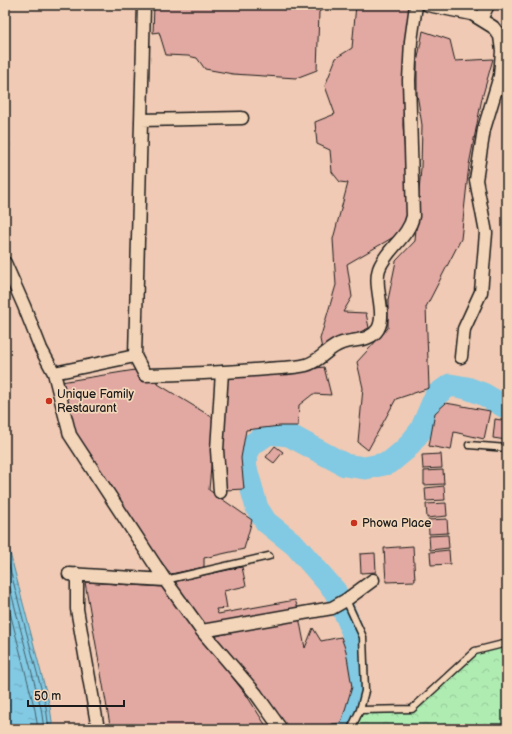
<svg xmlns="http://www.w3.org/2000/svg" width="512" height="734" font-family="'Balsamiq Sans',sans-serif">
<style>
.forest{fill:url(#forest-firs);stroke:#668467}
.park{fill:url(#park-crowns);stroke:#668467}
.water{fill:url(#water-ripples);stroke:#598493}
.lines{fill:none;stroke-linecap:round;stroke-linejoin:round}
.shore{stroke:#45616c;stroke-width:1}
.river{stroke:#82c9e3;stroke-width:23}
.building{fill:#e2a9a2;stroke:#1c1c1c}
.lane-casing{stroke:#1c1c1c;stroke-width:9}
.street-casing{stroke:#1c1c1c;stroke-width:15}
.lane{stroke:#f3d5b9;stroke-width:6}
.street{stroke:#f3d5b9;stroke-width:12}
.poi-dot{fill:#c8321e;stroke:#f3d5b9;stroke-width:1.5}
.labels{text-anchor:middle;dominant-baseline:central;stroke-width:3.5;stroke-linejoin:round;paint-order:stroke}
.poi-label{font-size:12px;fill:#1c1c1c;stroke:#f3d5b9;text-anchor:start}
</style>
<defs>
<pattern id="forest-firs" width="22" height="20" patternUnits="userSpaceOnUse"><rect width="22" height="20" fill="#afecb2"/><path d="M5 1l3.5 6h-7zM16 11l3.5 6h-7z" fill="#96ca98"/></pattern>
<pattern id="park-crowns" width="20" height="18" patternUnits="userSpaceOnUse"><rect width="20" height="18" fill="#afecb2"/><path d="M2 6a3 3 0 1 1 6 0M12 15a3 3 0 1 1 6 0" fill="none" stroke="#96ca98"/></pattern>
<pattern id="water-ripples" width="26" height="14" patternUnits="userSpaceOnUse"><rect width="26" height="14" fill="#82c9e3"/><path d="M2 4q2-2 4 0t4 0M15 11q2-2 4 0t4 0" fill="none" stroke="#70acc2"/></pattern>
</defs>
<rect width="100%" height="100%" fill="#f0cab4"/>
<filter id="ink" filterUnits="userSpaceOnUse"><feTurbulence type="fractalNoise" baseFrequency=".025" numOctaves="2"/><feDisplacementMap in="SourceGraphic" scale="8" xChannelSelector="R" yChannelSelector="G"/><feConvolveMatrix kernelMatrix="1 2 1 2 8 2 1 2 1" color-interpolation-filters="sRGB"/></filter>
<g filter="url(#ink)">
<!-- forest -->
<path class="forest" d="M5 117 10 146 5 151Z"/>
<!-- park -->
<path class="park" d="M507 646V729H354L362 713 413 711 478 652Z"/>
<!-- water -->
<path class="water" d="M5 534 50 707 53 729H5Z"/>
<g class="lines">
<!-- shore -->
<path class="shore" d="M5 550 46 707 49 729
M5 569 41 708 44 729
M5 593 35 710 38 729"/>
<!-- river -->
<path class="river" d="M342 729 357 692V665L354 637 349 622 335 591 295 545 266 522 257 508 245 465 248 447 269 433 289 435 345 465 365 468 389 463 406 449 421 430 436 395 450 385 467 388 483 394 507 408"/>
</g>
<!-- building -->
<path class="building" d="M154 5H328L319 12 317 70 296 78 233 74 205 69 197 58 188 56 166 55 159 32 153 33Z
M356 5H402L412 8 405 68 403 125 409 219 404 231 347 264 352 297 343 312 366 313 369 328 322 349 320 339 336 285 333 239 348 183 340 182 332 172 330 150 317 144 315 122 335 114 325 86 336 58 352 48Z
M423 31 450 40 455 61 493 59 482 98 469 165 461 239 426 307 429 388 396 399 368 450 358 442 363 388 357 362 388 328V300L396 261 415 241 421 168 422 125 417 94V63Z
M324 367 331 395 313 394 299 405 298 426H280L246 430 241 458 244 489 226 490 222 446 227 377H247Z
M135 370 215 419 209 490 252 520 244 549 204 558V567L171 574 155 554 80 443 70 423 61 382Z
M446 403 490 411 484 439 454 432 451 450 429 446 435 413Z
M495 419 507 421 506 440 493 438Z
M275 446 283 452 274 463 266 457Z
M441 454 442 468 423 469 422 455Z
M443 470 444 484 424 485V471Z
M444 486 445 500 426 501 425 488Z
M446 503 447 516 427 518 426 504Z
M447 519 448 533 429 534 428 520Z
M448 535 449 548 430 550 429 536Z
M413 546 415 581 386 582 384 548Z
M449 550 450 564 431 565 430 552Z
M375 553 376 572 361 573 360 554Z
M242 567 246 586 224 591 227 608 216 609 218 614 295 600 299 611 202 631 177 591 176 581Z
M85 582 162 587 247 696 268 729H113L110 725Z
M299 617 305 648 313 628 321 641 341 637 346 651 352 687 341 723 331 724 328 729H285L213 637 262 624Z"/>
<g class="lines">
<defs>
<path id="lane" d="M469 445 507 448
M165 580 269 556
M346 600 363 637 365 691 360 710 412 709 475 651 507 643
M351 729 360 710"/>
<path id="street" d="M144 5 135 356 145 375C186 374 227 372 267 369 279 368 295 368 306 365 321 361 328 347 342 343 354 339 370 342 378 329 387 313 373 286 379 269 386 249 409 237 413 216L409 80 411 41 416 5
M428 5 472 14 493 27 500 36 502 51 500 76 484 129 476 180 486 233 481 292 464 329 461 357
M481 19 488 5
M141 120 242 118
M5 263 24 306 41 349 54 373
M135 356 54 373 70 435 165 580 202 631 256 694 281 729
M220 492 217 450 222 372
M69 574 165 580
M77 574V609L98 729
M202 631 332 608 346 600 373 580"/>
</defs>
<!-- lane casing -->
<use href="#lane" class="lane-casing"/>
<!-- street casing -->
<use href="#street" class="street-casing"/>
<!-- lane -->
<use href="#lane" class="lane"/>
<!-- street -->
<use href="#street" class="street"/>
</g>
</g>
<!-- markers -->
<g class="poi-dot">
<circle cx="49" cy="401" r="4"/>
<circle cx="354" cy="523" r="4"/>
</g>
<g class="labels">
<!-- poi labels -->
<g class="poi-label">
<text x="57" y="394">Unique Family<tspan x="57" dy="14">Restaurant</tspan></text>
<text x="362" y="523">Phowa Place</text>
</g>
</g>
<!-- margin -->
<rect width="512" height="734" fill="none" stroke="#f3d5b9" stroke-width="20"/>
<rect x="10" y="10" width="492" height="714" fill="none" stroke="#1c1c1c" stroke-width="1.5" filter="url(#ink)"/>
<!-- scale -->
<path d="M28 700v6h96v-6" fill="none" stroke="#1c1c1c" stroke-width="2"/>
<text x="34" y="700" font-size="12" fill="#1c1c1c" stroke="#f3d5b9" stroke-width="3" paint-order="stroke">50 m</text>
</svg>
